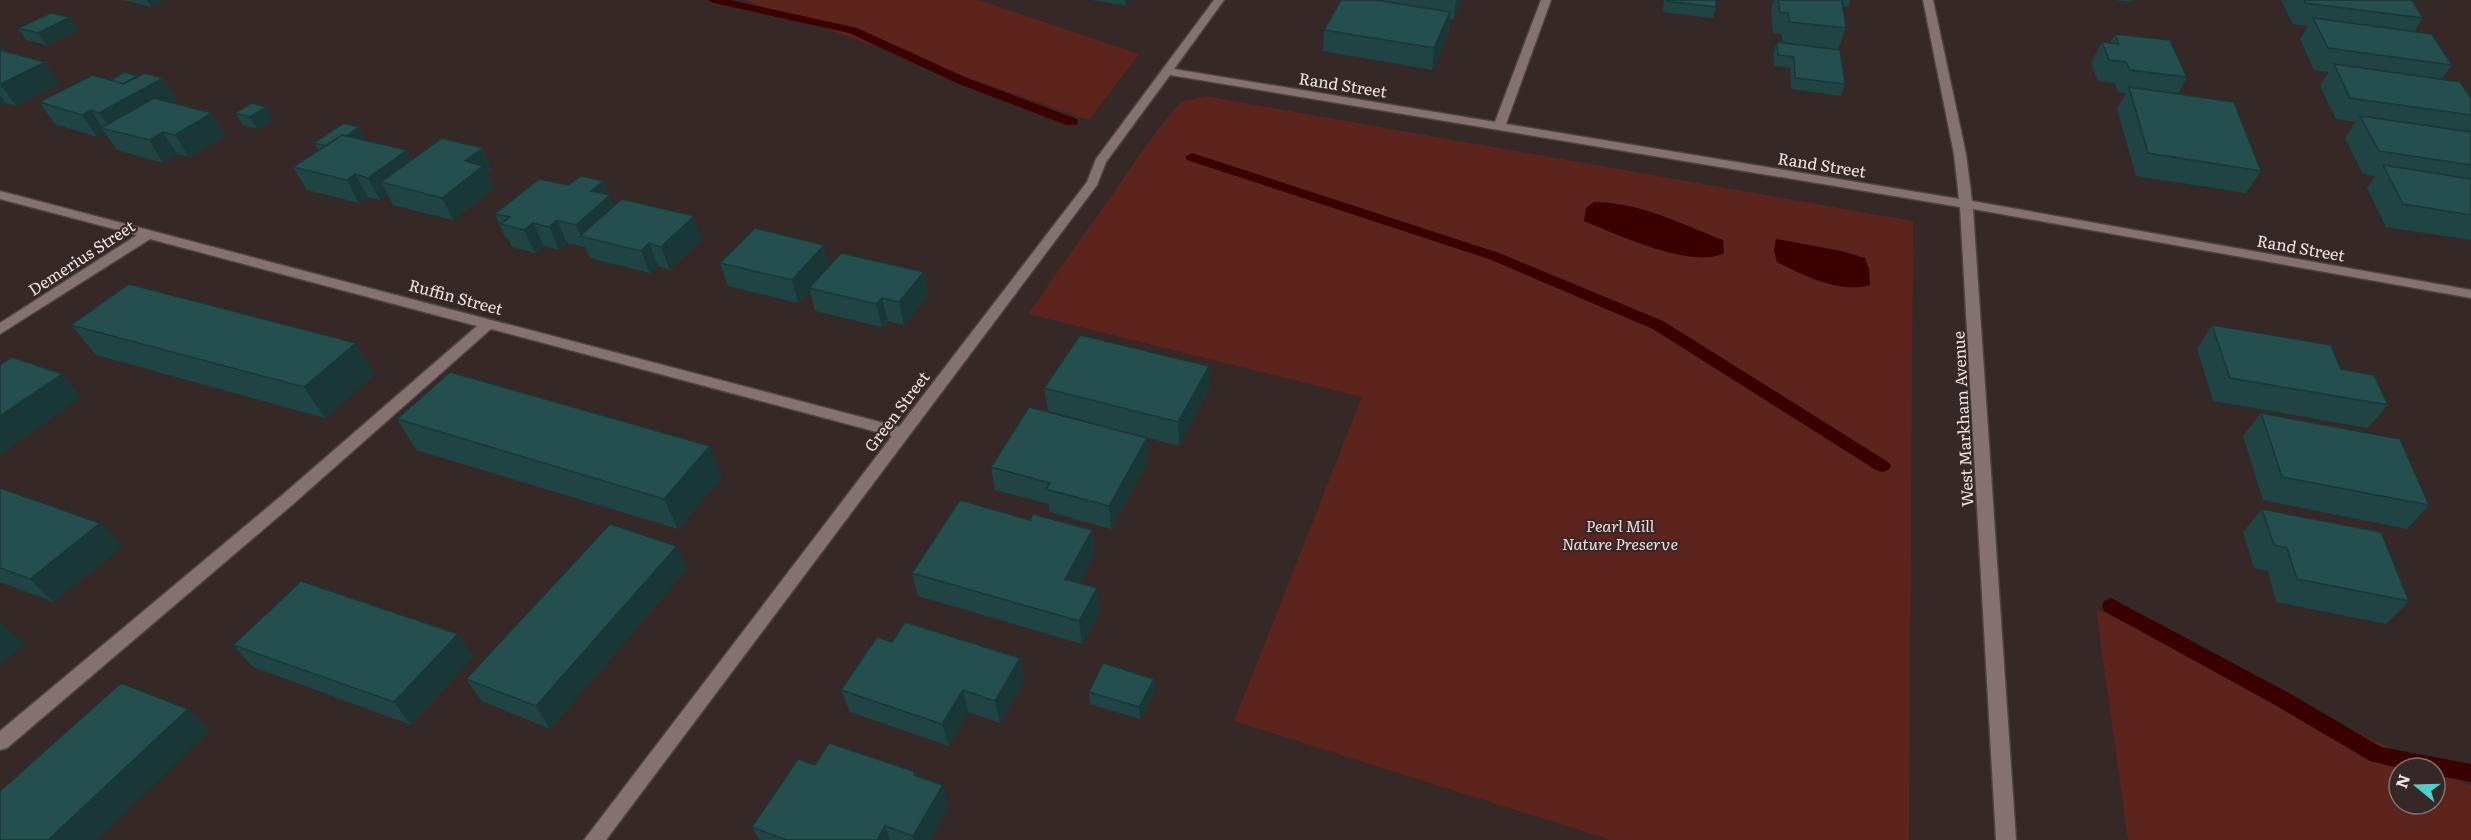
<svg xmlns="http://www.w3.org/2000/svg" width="2471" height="840" font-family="Literata,serif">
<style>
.green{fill:#5d241e}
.water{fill:#3b0000}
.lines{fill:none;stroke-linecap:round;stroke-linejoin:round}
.stream{fill:#3b0000;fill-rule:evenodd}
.minor-casing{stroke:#4f4342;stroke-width:3}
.minor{fill:#847270;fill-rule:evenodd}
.wall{fill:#204443}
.shaded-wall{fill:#1a3737}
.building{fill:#254f4e;stroke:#1a3737;stroke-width:1.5}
.labels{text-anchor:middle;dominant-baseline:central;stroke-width:4.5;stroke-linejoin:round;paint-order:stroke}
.street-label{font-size:16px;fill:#eee4e3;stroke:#362826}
.park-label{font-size:16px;font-style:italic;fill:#f5dbd7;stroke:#362826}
</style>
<rect width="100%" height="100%" fill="#362826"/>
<!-- green -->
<path class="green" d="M744 0H979L1139 54 1089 120Z
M1205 96 1913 221 1909 840H1611L1234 721 1362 397 1028 314 1158 129 1181 102Z
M2096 609 2432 768H2399V804H2435V769L2471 786V840H2128Z"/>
<!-- water -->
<path class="water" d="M1594 202C1639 202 1681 224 1723 240L1724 253C1694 270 1615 234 1584 221L1586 208Z
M1776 239 1841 251 1865 258 1869 269 1870 285C1841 294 1802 275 1777 262L1774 250Z"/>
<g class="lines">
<!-- stream -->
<path class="stream" d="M708 0H730L857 28 967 78 1077 119 1078 122 1077 125H1067L959 84 849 33 714 3Z
M1192 153 1499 253 1663 321 1888 462 1891 466 1888 470 1882 472 1876 470 1653 329 1489 259 1187 160 1185 157Z
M2111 598 2289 693 2381 747 2471 764V782L2435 775V768H2399L2370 761 2275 705 2104 611 2102 606 2104 601Z"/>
<defs>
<path id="minor" d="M1214 0H1224L1174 69 1495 122 1541 0H1551L1506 124 1959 199 1954 154 1923 0H1933L1966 154 1972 201 2471 290V298L1973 209 2016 840H1996L1960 207 1170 75 1106 162 1097 185 606 840H584L892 436 491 329 292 505 7 748 0 750V731L280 497 477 326 150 239 0 334V323L137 235 0 199V191L899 427 1087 182 1096 159Z"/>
</defs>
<!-- minor casing -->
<use href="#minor" class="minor-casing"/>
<!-- minor -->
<use href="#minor" class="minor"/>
</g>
<!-- wall -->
<path class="wall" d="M123 0H164L151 7Z
M1092 0H1130L1126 6Z
M1341 0H1462L1453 20 1450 19 1448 33 1432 70 1323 51 1324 30Z
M1664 0H1716V7L1713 18 1663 12Z
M1774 0H1851L1848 7 1843 6 1846 28 1838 49 1845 84 1841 96 1791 89 1790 68 1774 66 1773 53 1777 42 1783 43 1782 34 1773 33 1771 10Z
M2115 0H2132L2131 2Z
M2281 0H2412L2423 18 2415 31 2452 65 2442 79 2471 98V240L2386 227 2367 188 2375 176 2363 174 2345 138 2356 122 2336 119 2320 86 2329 72 2314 70 2300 39 2308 26 2293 24Z
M70 17 78 29 46 45 26 40 18 28Z
M2115 34 2187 77 2178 94 2261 171 2246 193 2136 176 2117 109 2126 93 2118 92 2115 83 2098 81 2091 63 2102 42 2110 43Z
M0 44 5 51 60 83 16 106 6 103 0 106Z
M137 76 163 78 177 100 172 103 226 135 189 157 177 154 163 163 117 150 105 133 97 137 55 124 39 102 111 80Z
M235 113 273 119 257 129 243 125Z
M365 139 364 140 407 150 412 159 493 170 487 174 494 188 453 220 393 205 388 195 380 200 368 197 359 203 307 190 293 167 318 150 314 143Z
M603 181 614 206 702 239 670 270 658 266 650 273 590 258 585 247 567 243 559 250 544 246 535 253 512 247 507 237H505L495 214 568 185Z
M720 263 829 265 929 295 904 325 888 321 882 327 815 311 810 291 798 303 728 286Z
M71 325 375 374 325 418 96 355Z
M2212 325 2341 369 2388 405 2368 428 2213 401 2197 349Z
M1209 366V389L1179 446 1048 411 1044 388Z
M2261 413 2429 505 2407 529 2263 500 2243 436Z
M397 419 710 446 722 477 678 529 416 450Z
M1147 438 1148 461 1111 529 1050 512 1049 504 995 490 991 467Z
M0 488 122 546 53 602 0 582Z
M2262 509 2409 601 2386 624 2276 602 2268 571 2254 568 2243 532Z
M1095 553 1079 583 1097 588 1100 611 1082 644 918 596 912 573Z
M687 569 550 729 482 701 466 679Z
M458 634 473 657 411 725 253 667 233 645Z
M892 642 1020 658 1024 681 1000 723 968 712 949 746 850 712 841 690Z
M1154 679 1155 691 1140 719 1090 704 1089 692Z
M815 765 916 772 917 776 949 806 930 840H759L752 827Z"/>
<!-- shaded-wall -->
<path class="shaded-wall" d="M147 0H164L151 7Z
M1125 0H1130L1126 6Z
M1456 0H1462L1453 20Z
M1450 12 1448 33 1432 70 1434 48Z
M70 17 78 29 46 45 38 33Z
M0 44 10 58 0 62Z
M45 62 60 83 16 106 0 84Z
M163 78 177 100 119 133 112 131 99 113Z
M0 95 6 103 0 106Z
M266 107 273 119 257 129 250 117Z
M91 110 103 129 101 128 105 133 97 137 82 115Z
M212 113 226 135 189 157 175 135Z
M359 127 365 139 336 159 330 147Z
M163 132 177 154 163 163 149 140Z
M483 148 493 170 487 174 494 188 453 220 442 198 465 161Z
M407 150 419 172 381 182 388 195 380 200 368 178Z
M355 174 368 197 359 203 347 180Z
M603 181 609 196 610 195 619 218 581 236 576 225 591 191Z
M694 216 702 239 670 270 661 247Z
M557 220 567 243 559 250 549 227Z
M533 223 544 246 535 253 524 230Z
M649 243 658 266 650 273 641 251Z
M824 245 830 268 809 288 810 291 798 303 792 280Z
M924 272 929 295 904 325 899 302Z
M882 298 888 321 882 327 876 304Z
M356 343 375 374 325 418 304 387Z
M1209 366V389L1179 446 1178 422Z
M62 374 82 397 0 455V416Z
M1147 438 1148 461 1111 529 1109 506Z
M710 446 722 477 678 529 664 499Z
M100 523 122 546 53 602 30 579Z
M1092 530 1095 553 1069 602 1065 579Z
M677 546 687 569 550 729 536 706Z
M1097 588 1100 611 1082 644 1079 621Z
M0 622 25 644 0 665Z
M458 634 473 657 411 725 394 702Z
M1020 658 1024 681 1000 723 995 701Z
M1154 679 1155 691 1140 719 1139 707Z
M963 690 968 712 949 746 942 724Z
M188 709 210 731 97 840H48Z
M943 785 949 806 930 840H914L913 836Z
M885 826 890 840H877Z"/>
<!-- building -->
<path class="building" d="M1341 0H1375L1450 12 1434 48 1324 30Z
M1666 0H1716V7L1666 1Z
M1778 0H1842L1846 28 1790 22 1788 13 1780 12Z
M2304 0H2412L2423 18 2305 3Z
M51 13 70 17 38 33 18 28Z
M2313 18 2432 34 2452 65 2328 48Z
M2115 34 2170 40 2187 77 2130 70 2126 62 2109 60 2102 42 2119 44Z
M1777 42 1840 50 1845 84 1795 78 1794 57 1778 55Z
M0 50 45 62 0 84Z
M2334 64 2460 82 2471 98V115L2350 98Z
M125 72 137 76 123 84 111 80Z
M145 73 163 78 99 113 91 110 82 115 39 102 93 75 124 84Z
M2129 87 2234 102 2261 171 2148 153Z
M154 98 212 113 175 135 163 132 149 140 101 128Z
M251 103 266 107 250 117 235 113Z
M2360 116 2471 132V165L2379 151Z
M344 123 359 127 346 136 342 135 326 146 314 143Z
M342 135 407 150 368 178 355 174 347 180 293 167Z
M442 138 483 148 465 161 483 166 442 198 381 182Z
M2383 165 2471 179V215L2403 204Z
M581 176 603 181 591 191 610 195 576 225 557 220 549 227 533 223 524 230 501 224 510 217 495 214 539 179 568 185Z
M622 199 694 216 661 247 649 243 641 251 580 236Z
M755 228 824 245 792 280 720 263Z
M841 253 924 272 899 302 882 298 876 304 809 288Z
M129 284 356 343 304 387 71 325Z
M2212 325 2331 345 2341 369 2374 375 2388 405 2230 378Z
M1080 335 1209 366 1178 422 1044 388Z
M12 357 62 374 0 416V365Z
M450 372 710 446 664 499 397 419Z
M1029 407 1147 438 1109 506 1046 489 1050 483 991 467Z
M2261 413 2400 439 2429 505 2282 477Z
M0 488 100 523 30 579 0 568Z
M960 500 1030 520 1033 514 1092 530 1065 579 1097 588 1079 621 912 573Z
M2262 509 2381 532 2409 601 2297 579 2287 548 2274 545Z
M610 524 677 546 536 706 466 679Z
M301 581 458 634 394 702 233 645Z
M905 622 1020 658 995 701 963 690 942 724 841 690 877 637 892 642Z
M1103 663 1154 679 1139 707 1089 692Z
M121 683 188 709 48 840H0V791Z
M829 743 916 772 914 775 943 785 913 836 885 826 877 840H787L752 827 798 759 815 765Z"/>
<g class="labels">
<!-- street labels -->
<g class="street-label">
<text transform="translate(1343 84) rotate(9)">Rand Street</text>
<text transform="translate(1822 164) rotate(9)">Rand Street</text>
<text transform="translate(2301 247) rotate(10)">Rand Street</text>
<text transform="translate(81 257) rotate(-33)">Demerius Street</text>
<text transform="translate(456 296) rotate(15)">Ruffin Street</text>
<text transform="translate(896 411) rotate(-53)">Green Street</text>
<text transform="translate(1962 419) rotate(-93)">West Markham Avenue</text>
</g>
<!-- park labels -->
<g class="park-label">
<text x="1620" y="525">Pearl Mill<tspan x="1620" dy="18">Nature Preserve</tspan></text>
</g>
</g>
<!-- north arrow -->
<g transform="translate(2417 786) rotate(289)"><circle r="28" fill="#362826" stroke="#807372" stroke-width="1.5"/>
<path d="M0-4.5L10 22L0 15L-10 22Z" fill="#53cdca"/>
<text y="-9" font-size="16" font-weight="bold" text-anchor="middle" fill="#eee4e3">N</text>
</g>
</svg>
